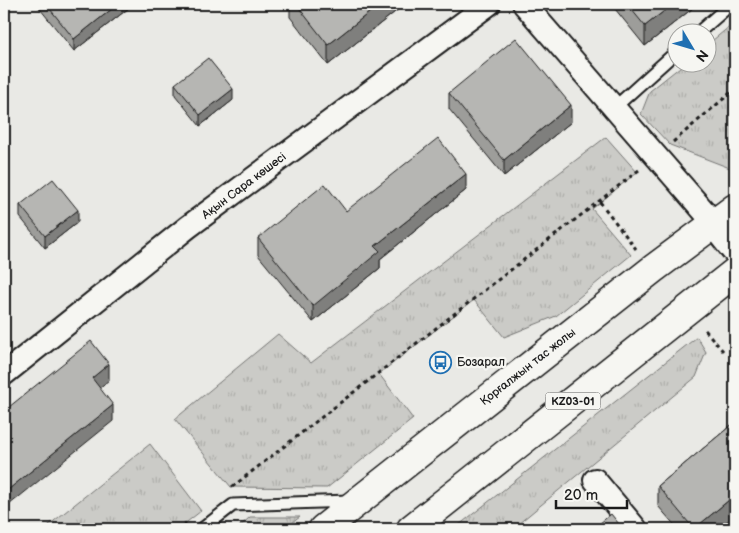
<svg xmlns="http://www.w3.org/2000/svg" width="739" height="533" font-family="'Balsamiq Sans',sans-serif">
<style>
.grass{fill:url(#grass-tufts);stroke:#747472}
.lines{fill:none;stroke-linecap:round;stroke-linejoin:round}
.lane-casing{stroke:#1c1c1c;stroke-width:15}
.street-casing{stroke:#1c1c1c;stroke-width:26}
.primary-casing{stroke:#1c1c1c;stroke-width:31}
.path{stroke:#1c1c1c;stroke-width:3;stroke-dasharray:4 4;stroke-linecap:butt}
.lane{stroke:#f6f6f2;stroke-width:11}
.street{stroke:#f6f6f2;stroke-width:22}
.primary{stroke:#f6f6f2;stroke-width:28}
.wall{fill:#9d9d9a;stroke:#1c1c1c}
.shaded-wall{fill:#7f7f7d;stroke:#1c1c1c}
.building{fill:#b6b6b3;stroke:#1c1c1c}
.labels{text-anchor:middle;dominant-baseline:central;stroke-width:4.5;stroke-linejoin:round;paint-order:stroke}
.shield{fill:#f6f6f2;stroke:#5d5d5c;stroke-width:1}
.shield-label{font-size:11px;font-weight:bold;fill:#1c1c1c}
.street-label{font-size:12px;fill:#1c1c1c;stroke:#f6f6f2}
.poi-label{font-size:12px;fill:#1c1c1c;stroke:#f6f6f2;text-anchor:start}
</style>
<defs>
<pattern id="grass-tufts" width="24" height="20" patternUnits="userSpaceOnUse" patternTransform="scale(1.25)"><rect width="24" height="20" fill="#cbcbc7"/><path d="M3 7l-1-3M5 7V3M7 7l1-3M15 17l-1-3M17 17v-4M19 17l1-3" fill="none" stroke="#aeaeaa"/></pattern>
</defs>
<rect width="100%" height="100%" fill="#e9e9e5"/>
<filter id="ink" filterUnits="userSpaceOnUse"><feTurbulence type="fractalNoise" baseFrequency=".02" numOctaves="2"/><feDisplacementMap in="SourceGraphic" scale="10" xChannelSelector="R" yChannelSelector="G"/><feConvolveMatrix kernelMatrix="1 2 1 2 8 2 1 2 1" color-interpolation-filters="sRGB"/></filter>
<g filter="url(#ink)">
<!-- grass -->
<path class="grass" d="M735 22V170L670 145 641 114 650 91 685 63 706 62 707 45Z
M606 137 637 172 592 209 631 255 556 316 504 337 474 300 379 374 413 419 327 488 231 487 175 419 278 334 311 363Z
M697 337 706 352 696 377 512 529H454Z
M150 444 201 511 178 529H44Z
M250 517H300L284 529H237Z"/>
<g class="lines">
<defs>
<path id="lane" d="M699 32 731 4
M614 108 676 52
M202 529 233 505 349 501"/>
<path id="street" d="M524 4 715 224
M4 374 188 227 489 4
M595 480 636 529"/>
<path id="primary" d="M715 224 735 249
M323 529 653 269 735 208
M411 529 735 272"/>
</defs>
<!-- lane casing -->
<use href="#lane" class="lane-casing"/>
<!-- street casing -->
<use href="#street" class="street-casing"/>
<!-- primary casing -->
<use href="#primary" class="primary-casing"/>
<!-- path -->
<path class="path" d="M673 142 735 89
M600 202 636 249
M705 330 723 351
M232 487 639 170
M178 529 186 523"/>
<!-- lane -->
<use href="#lane" class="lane"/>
<!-- street -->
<use href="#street" class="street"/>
<!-- primary -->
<use href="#primary" class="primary"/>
</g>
<!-- wall -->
<path class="wall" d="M36 4H134L74 51Z
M142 4H152L146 9Z
M290 4H405L328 65 290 17Z
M611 4H698L645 46Z
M175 84 233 100 200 126 175 95Z
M449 93 571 122 504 176 449 109Z
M466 190 380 259V268L313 322 258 255V238L346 211Z
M20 205 78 222 45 248 20 217Z
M735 422V515L718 529H678L658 506V486Z"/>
<!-- shaded-wall -->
<path class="shaded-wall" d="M118 4H134L74 51V39Z
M146 4H152L146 9Z
M380 4H405L328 65V45Z
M673 4H698L645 46V26Z
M233 89V100L200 126V115Z
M571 105V122L504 176V160Z
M466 174V190L380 259V268L313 322V306L375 246Z
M78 210V222L45 248V236Z
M109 364V380L92 394V378Z
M113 405V421L4 509V493Z
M735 495V515L718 529H694Z"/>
<!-- building -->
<path class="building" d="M46 4H118L74 39Z
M296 4H380L328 45Z
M627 4H673L645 26Z
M516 38 571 105 504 160 449 93Z
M208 58 233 89 200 115 175 84Z
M438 138 466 174 375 246 380 251 313 306 258 238 325 184 346 211Z
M53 179 78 210 45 236 20 205Z
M91 341 109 364 92 378 113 405 4 493V411Z
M735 422V495L694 529 658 486Z
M611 514 623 529H593Z"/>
</g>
<!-- icons -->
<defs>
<symbol id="bus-ring" viewBox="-11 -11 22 22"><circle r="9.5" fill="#f6f6f2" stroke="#1f6fb2" stroke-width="1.5"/><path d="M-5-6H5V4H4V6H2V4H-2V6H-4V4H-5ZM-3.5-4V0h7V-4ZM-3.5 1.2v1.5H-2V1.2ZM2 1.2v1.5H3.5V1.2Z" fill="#1f6fb2"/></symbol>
</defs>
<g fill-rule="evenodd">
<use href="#bus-ring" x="428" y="350" width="25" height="25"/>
</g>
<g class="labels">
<!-- shield labels -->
<rect class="shield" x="545.5" y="392.5" width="55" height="17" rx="4"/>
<g class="shield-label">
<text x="573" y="401">KZ03-01</text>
</g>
<!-- street labels -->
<g class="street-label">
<text transform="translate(244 186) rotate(-37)">Ақын Сара көшесі</text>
<text transform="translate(528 367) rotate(-38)">Қорғалжын тас жолы</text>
</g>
<!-- poi labels -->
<g class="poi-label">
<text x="457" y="362">Бозарал</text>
</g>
</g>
<!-- margin -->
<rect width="739" height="533" fill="none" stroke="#f6f6f2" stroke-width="20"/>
<rect x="10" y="10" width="719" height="513" fill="none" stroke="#1c1c1c" stroke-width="2" filter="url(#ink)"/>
<!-- north arrow -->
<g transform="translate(692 48) rotate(128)"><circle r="24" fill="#f6f6f2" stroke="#9f9f9c"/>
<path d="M0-4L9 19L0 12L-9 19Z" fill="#1f6fb2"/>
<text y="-8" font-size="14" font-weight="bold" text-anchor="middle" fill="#1c1c1c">N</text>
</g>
<!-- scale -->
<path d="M556 500v8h71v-8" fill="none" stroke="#1c1c1c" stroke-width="2.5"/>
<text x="564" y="500" font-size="15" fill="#1c1c1c" stroke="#f6f6f2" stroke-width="4" paint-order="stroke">20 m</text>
</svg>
